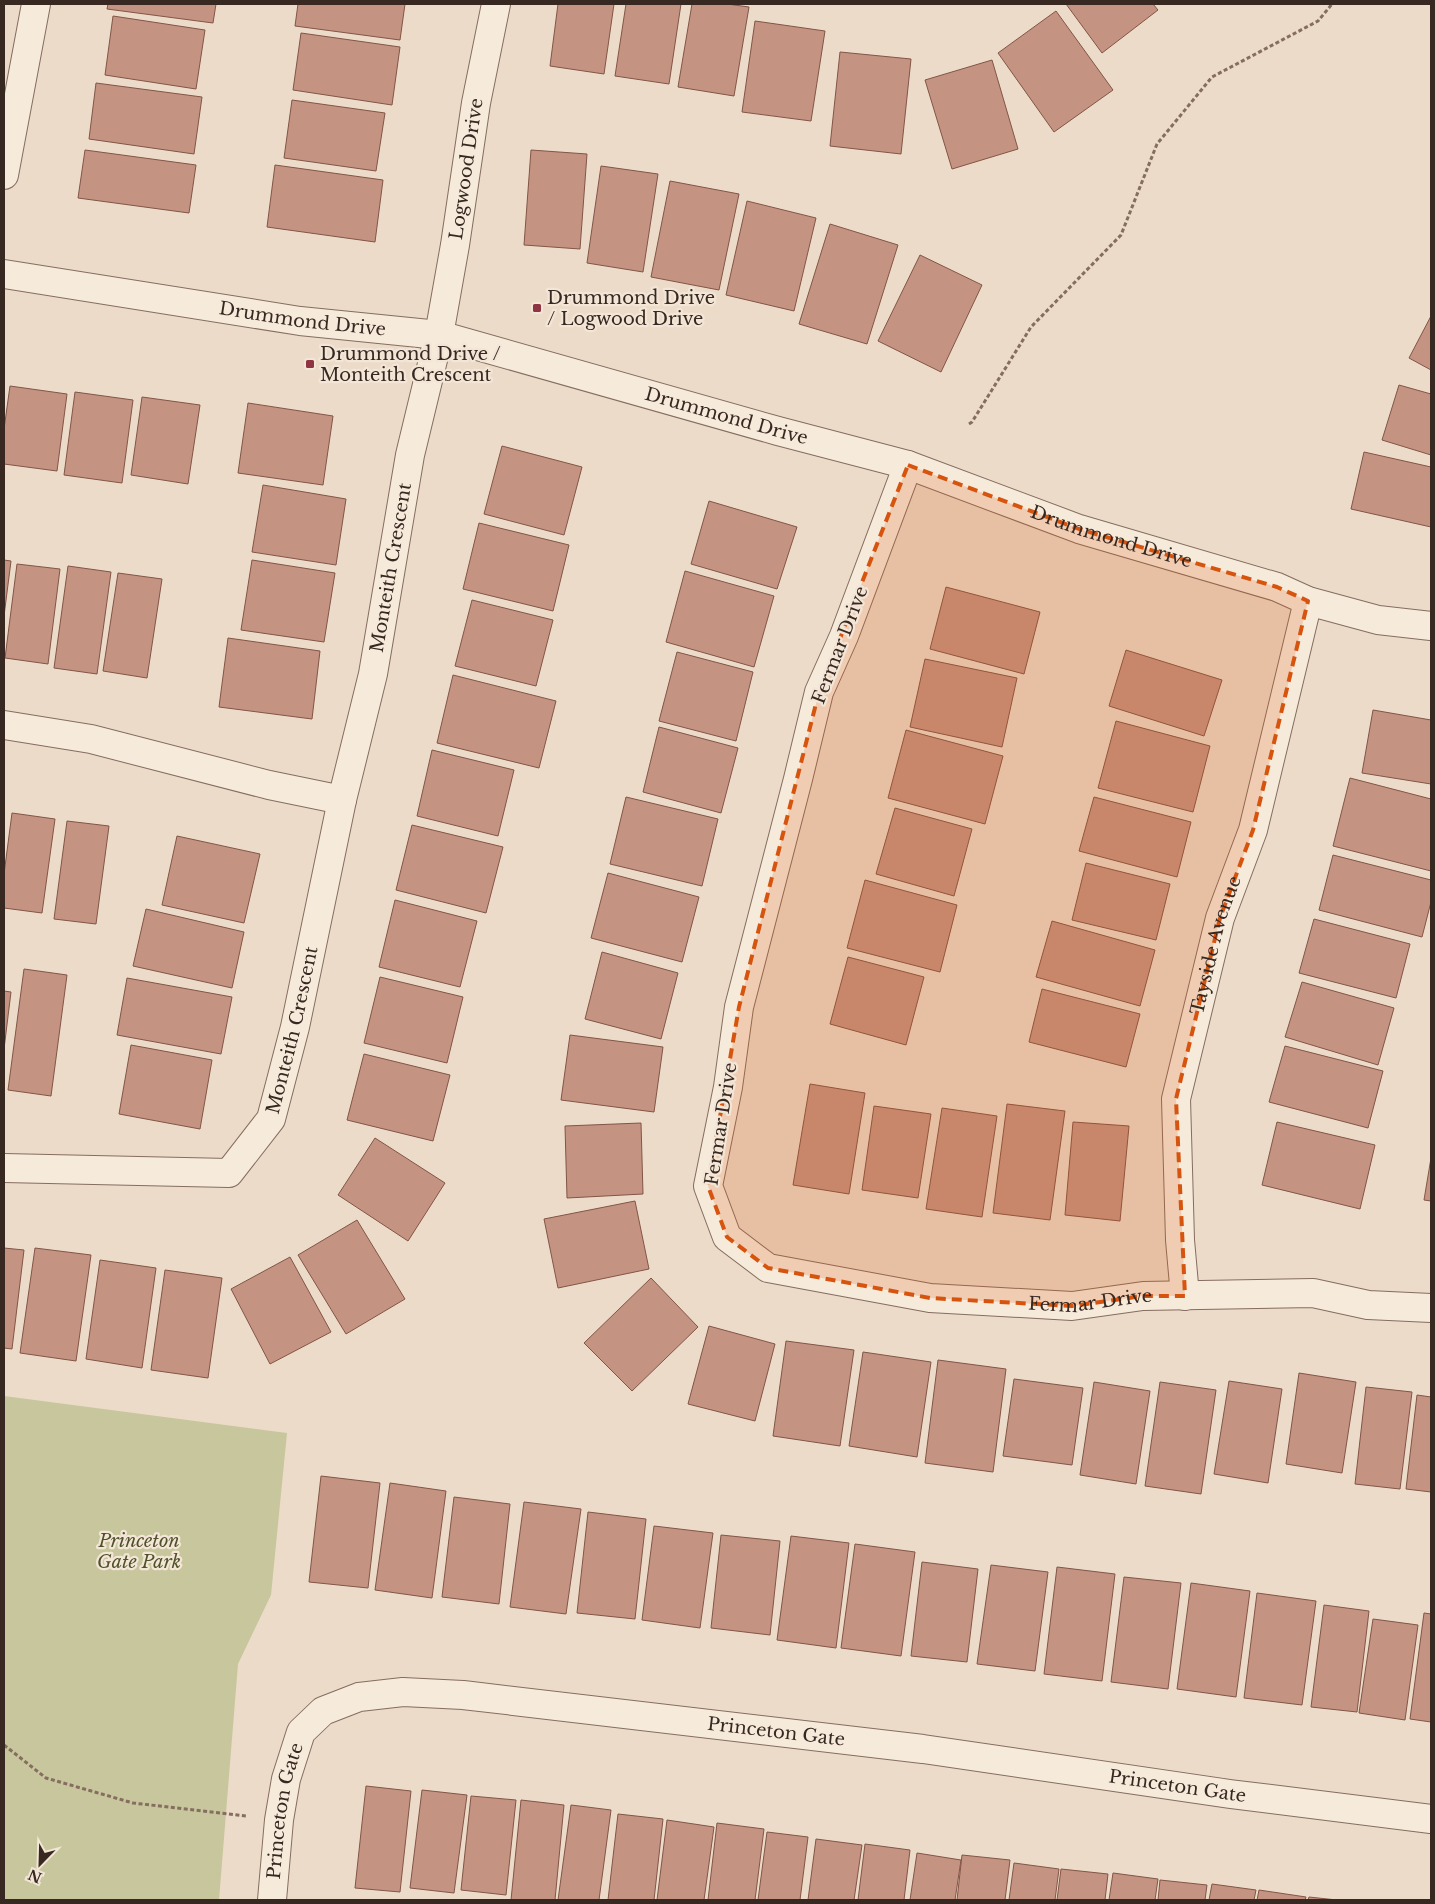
<svg xmlns="http://www.w3.org/2000/svg" width="1435" height="1904" font-family="'Libre Baskerville',serif">
<style>
.green{fill:#c8c69d}
.building{fill:#c59382;stroke:#825547}
.lines{fill:none;stroke-linecap:round;stroke-linejoin:round}
.minor-casing{stroke:#856d5f;stroke-width:30}
.tertiary-casing{stroke:#856d5f;stroke-width:30}
.path{stroke:#856d5f;stroke-width:3;stroke-dasharray:4 2.5;stroke-linecap:butt}
.minor{stroke:#f6eadb;stroke-width:28}
.tertiary{stroke:#f6eadb;stroke-width:28}
.marked{fill:#d6540e;fill-opacity:0.2;stroke:#d6540e;stroke-width:4;stroke-dasharray:10 6;stroke-linejoin:round}
.poi-dot{fill:#8f3443;stroke:#f3e6d7;stroke-width:2}
.labels{text-anchor:middle;dominant-baseline:central;stroke-width:4.5;stroke-linejoin:round;paint-order:stroke}
.street-label{font-size:18px;fill:#372821;stroke:#f3e6d7}
.poi-label{font-size:18px;fill:#372821;stroke:#f3e6d7;text-anchor:start}
.park-label{font-size:18px;font-style:italic;fill:#4e5129;stroke:#f3e6d7}
</style>
<rect width="100%" height="100%" fill="#ebdbc8"/>
<!-- green -->
<path class="green" d="M4 1396 287 1433 271 1595 238 1664 219 1900H4Z"/>
<!-- building -->
<path class="building" d="M108 4H216L213 23 107 9Z
M298 4H405L400 40 295 26Z
M558 4H614L604 74 550 66Z
M626 4H681L669 84 615 76Z
M692 4H727L749 7 734 96 678 87Z
M1066 4H1153L1158 10 1102 53Z
M1056 11 1113 90 1054 132 998 53Z
M113 16 205 30 196 89 105 75Z
M755 21 825 31 811 121 742 112Z
M301 33 400 47 392 105 293 90Z
M840 52 911 59 901 154 830 146Z
M992 60 1018 149 952 169 925 80Z
M96 83 202 97 194 154 89 139Z
M292 100 385 113 376 171 284 158Z
M85 150 196 165 189 213 78 198Z
M531 150 587 154 580 249 524 245Z
M275 165 383 180 375 242 267 227Z
M601 166 658 174 643 272 587 263Z
M670 181 739 194 719 290 651 277Z
M747 201 816 218 794 311 726 295Z
M830 224 898 245 867 344 799 324Z
M920 255 982 285 941 372 878 341Z
M1431 316V370L1409 358Z
M1399 385 1431 394V455L1382 440Z
M10 386 67 394 57 471 4 464V429Z
M75 392 133 400 122 483 64 475Z
M142 397 200 405 188 484 131 475Z
M248 403 333 416 323 485 238 473Z
M502 446 582 467 564 535 484 514Z
M1364 452 1431 467V527L1351 509Z
M263 485 346 499 336 565 252 552Z
M709 501 797 527 777 589 691 564Z
M479 523 569 545 553 611 463 589Z
M4 560 11 561 4 616Z
M252 560 335 573 324 642 241 630Z
M17 564 60 569 48 664 5 658Z
M68 566 111 572 97 674 54 668Z
M685 571 774 596 754 667 666 642Z
M118 573 162 579 147 678 103 671Z
M946 587 1040 612 1024 674 930 649Z
M472 600 553 620 536 686 455 666Z
M228 638 320 651 312 719 219 707Z
M1126 650 1222 680 1204 736 1109 706Z
M677 652 753 672 736 741 659 721Z
M925 659 1017 678 1002 747 910 727Z
M453 675 556 701 539 768 437 743Z
M1373 710 1431 720V784L1362 773Z
M1116 721 1210 746 1193 812 1098 788Z
M659 727 738 748 721 813 643 792Z
M906 730 1003 756 985 824 888 798Z
M432 750 514 770 498 836 417 816Z
M1350 778 1431 799V871L1333 846Z
M626 797 718 819 702 886 610 864Z
M1094 797 1191 822 1177 877 1079 851Z
M895 808 972 829 954 896 876 874Z
M12 813 55 819 42 913 4 908V874Z
M67 821 109 826 96 924 54 919Z
M412 825 503 847 486 913 396 890Z
M177 836 260 854 244 923 162 905Z
M1333 855 1431 880V902L1422 937 1319 910Z
M1086 863 1170 884 1156 940 1072 920Z
M608 873 699 897 682 962 591 938Z
M865 880 957 905 940 972 847 948Z
M395 900 477 921 460 987 379 967Z
M146 909 244 932 232 988 133 966Z
M1314 919 1410 944 1396 998 1299 973Z
M1052 921 1155 950 1140 1006 1036 977Z
M602 952 678 973 661 1039 585 1019Z
M848 957 924 977 906 1045 830 1024Z
M24 969 67 975 51 1096 8 1090Z
M380 977 463 997 447 1063 364 1043Z
M127 978 232 997 221 1054 117 1035Z
M1302 982 1394 1008 1378 1065 1285 1037Z
M1042 989 1140 1014 1126 1067 1029 1042Z
M4 991 11 992 4 1049Z
M570 1035 663 1047 654 1112 561 1100Z
M131 1045 212 1060 200 1129 119 1114Z
M1285 1046 1383 1071 1368 1128 1269 1102Z
M364 1054 450 1075 433 1141 347 1120Z
M810 1084 865 1093 849 1194 793 1185Z
M1007 1104 1065 1111 1050 1220 993 1213Z
M874 1106 931 1114 918 1198 862 1190Z
M942 1108 997 1116 982 1217 926 1209Z
M1073 1122 1129 1126 1120 1221 1065 1215Z
M1277 1122 1375 1145 1360 1209 1262 1185Z
M641 1123 643 1194 567 1198 565 1126Z
M375 1138 445 1183 408 1241 338 1195Z
M1431 1158V1201L1424 1200Z
M635 1201 649 1269 558 1288 544 1219Z
M357 1220 405 1299 346 1334 298 1255Z
M4 1248 24 1250 12 1349 4 1348Z
M35 1248 91 1255 76 1361 20 1353Z
M290 1257 331 1332 270 1364 231 1289Z
M100 1260 156 1268 142 1368 86 1359Z
M165 1270 222 1278 208 1378 151 1370Z
M651 1278 698 1327 632 1391 584 1343Z
M709 1326 775 1344 755 1421 688 1404Z
M786 1341 854 1350 840 1446 773 1436Z
M863 1352 931 1362 917 1457 849 1446Z
M938 1360 1006 1369 993 1472 925 1463Z
M1299 1373 1356 1382 1342 1473 1286 1464Z
M1014 1379 1083 1388 1072 1465 1003 1456Z
M1229 1381 1282 1389 1268 1483 1214 1474Z
M1094 1382 1150 1391 1136 1484 1080 1475Z
M1160 1382 1216 1390 1201 1494 1145 1486Z
M1366 1387 1412 1392 1400 1489 1355 1484Z
M1417 1395 1431 1397V1492L1406 1489Z
M321 1476 380 1483 368 1588 309 1582Z
M390 1483 446 1491 432 1598 375 1590Z
M454 1497 510 1504 499 1604 442 1597Z
M524 1502 581 1509 566 1614 510 1607Z
M588 1512 646 1519 635 1619 577 1613Z
M654 1526 713 1533 700 1628 642 1620Z
M721 1535 780 1541 770 1635 711 1628Z
M791 1536 849 1543 836 1648 777 1640Z
M855 1544 915 1552 901 1656 841 1648Z
M922 1562 978 1569 967 1662 911 1656Z
M991 1565 1048 1572 1035 1671 977 1664Z
M1057 1567 1115 1574 1102 1681 1044 1674Z
M1124 1577 1181 1583 1168 1689 1111 1682Z
M1191 1583 1250 1591 1236 1697 1177 1689Z
M1257 1593 1316 1601 1302 1705 1244 1698Z
M1324 1605 1369 1611 1357 1712 1311 1707Z
M1424 1613 1431 1614V1722L1410 1719Z
M1373 1619 1418 1625 1405 1720 1359 1713Z
M366 1786 411 1791 400 1892 355 1888Z
M422 1790 467 1795 454 1893 410 1888Z
M471 1796 516 1800 506 1895 461 1890Z
M521 1800 564 1805 555 1900H511Z
M571 1805 611 1810 599 1900H558Z
M618 1814 663 1819 654 1900H608Z
M667 1820 714 1827 704 1900H657Z
M717 1823 764 1829 755 1900H708Z
M767 1832 808 1837 800 1900H758Z
M816 1839 862 1845 854 1900H808Z
M865 1844 910 1850 904 1900H858Z
M917 1853 961 1860 955 1900H910Z
M962 1855 1010 1860 1005 1900H957Z
M1014 1863 1059 1869 1055 1900H1009Z
M1061 1869 1108 1874 1105 1900H1057Z
M1113 1873 1158 1879 1155 1900H1109Z
M1160 1880 1207 1885 1205 1900H1158Z
M1212 1884 1256 1890 1254 1900H1209Z
M1259 1890 1306 1897 1305 1900H1257Z
M1309 1897 1337 1900H1308Z"/>
<g class="lines">
<defs>
<g id="minor">
<path d="M4 175 36 4"/>
<path id="s1" d="M908 465 844 636 819 692 798 779 739 1007 728 1087 708 1186 727 1237 768 1268 930 1298 1072 1306 1143 1296 1313 1293 1368 1305 1431 1308"/>
<path d="M4 725 91 739 269 785 342 800"/>
<path id="s2" d="M4 1168 229 1173 271 1119 295 1027 342 800 373 674 410 455 439 335 455 245 476 103 496 4"/>
<path id="s3" d="M1185 1296 1180 1240 1176 1099 1220 918 1253 830 1308 601"/>
<path id="s4" d="M272 1900 279 1820 286 1779 301 1732 323 1711 359 1697 403 1692 463 1695 923 1749 1230 1794 1431 1819"/>
</g>
<g id="tertiary">
<path id="s5" d="M4 274 300 321 439 335 778 431 908 465 1079 529 1277 587 1308 601 1378 620 1431 626"/>
</g>
</defs>
<!-- minor casing -->
<use href="#minor" class="minor-casing"/>
<!-- tertiary casing -->
<use href="#tertiary" class="tertiary-casing"/>
<!-- path -->
<path class="path" d="M969 424 972 422 1031 327 1121 235 1157 144 1212 77 1318 21 1332 4
M4 1745 46 1778 133 1803 246 1816"/>
<!-- minor -->
<use href="#minor" class="minor"/>
<!-- tertiary -->
<use href="#tertiary" class="tertiary"/>
</g>
<!-- marked area -->
<path class="marked" d="M908 465 1079 529 1277 587 1308 601 1253 830 1220 918 1176 1099 1185 1296H1143L1072 1306 930 1298 768 1268 727 1237 708 1186 739 1007 819 692Z"/>
<!-- markers -->
<g class="poi-dot">
<rect x="532" y="303" width="10" height="10" rx="2.5"/>
<rect x="305" y="359" width="10" height="10" rx="2.5"/>
</g>
<g class="labels">
<!-- street labels -->
<g class="street-label">
<text stroke="none"><textPath href="#s2" startOffset="1264">Logwood Drive</textPath></text>
<text stroke="none"><textPath href="#s5" startOffset="302">Drummond Drive</textPath></text>
<text stroke="none"><textPath href="#s5" startOffset="738">Drummond Drive</textPath></text>
<text stroke="none"><textPath href="#s5" startOffset="1142">Drummond Drive</textPath></text>
<text stroke="none"><textPath href="#s2" startOffset="858">Monteith Crescent</textPath></text>
<text transform="translate(840 645) rotate(-69)">Fermar Drive</text>
<text stroke="none"><textPath href="#s3" startOffset="356">Tayside Avenue</textPath></text>
<text stroke="none"><textPath href="#s2" startOffset="385">Monteith Crescent</textPath></text>
<text transform="translate(721 1124) rotate(-81)">Fermar Drive</text>
<text stroke="none"><textPath href="#s1" startOffset="1182">Fermar Drive</textPath></text>
<text stroke="none"><textPath href="#s4" startOffset="660">Princeton Gate</textPath></text>
<text stroke="none"><textPath href="#s4" startOffset="1065">Princeton Gate</textPath></text>
<text stroke="none"><textPath href="#s4" startOffset="90">Princeton Gate</textPath></text>
</g>
<!-- poi labels -->
<g class="poi-label">
<text x="547" y="298">Drummond Drive<tspan x="547" dy="21">/ Logwood Drive</tspan></text>
<text x="320" y="354">Drummond Drive /<tspan x="320" dy="21">Monteith Crescent</tspan></text>
</g>
<!-- park labels -->
<g class="park-label">
<text x="139" y="1541">Princeton<tspan x="139" dy="21">Gate Park</tspan></text>
</g>
</g>
<!-- border -->
<rect width="1435" height="1904" fill="none" stroke="#372821" stroke-width="10"/>
<!-- north arrow -->
<g transform="translate(40 1864) rotate(203)" stroke="#f3e6d7" stroke-width="4" paint-order="stroke">
<path d="M0-4L9 19L0 12L-9 19Z" fill="#372821"/>
<text y="-8" font-size="14" font-weight="bold" text-anchor="middle" fill="#372821">N</text>
</g>
</svg>
